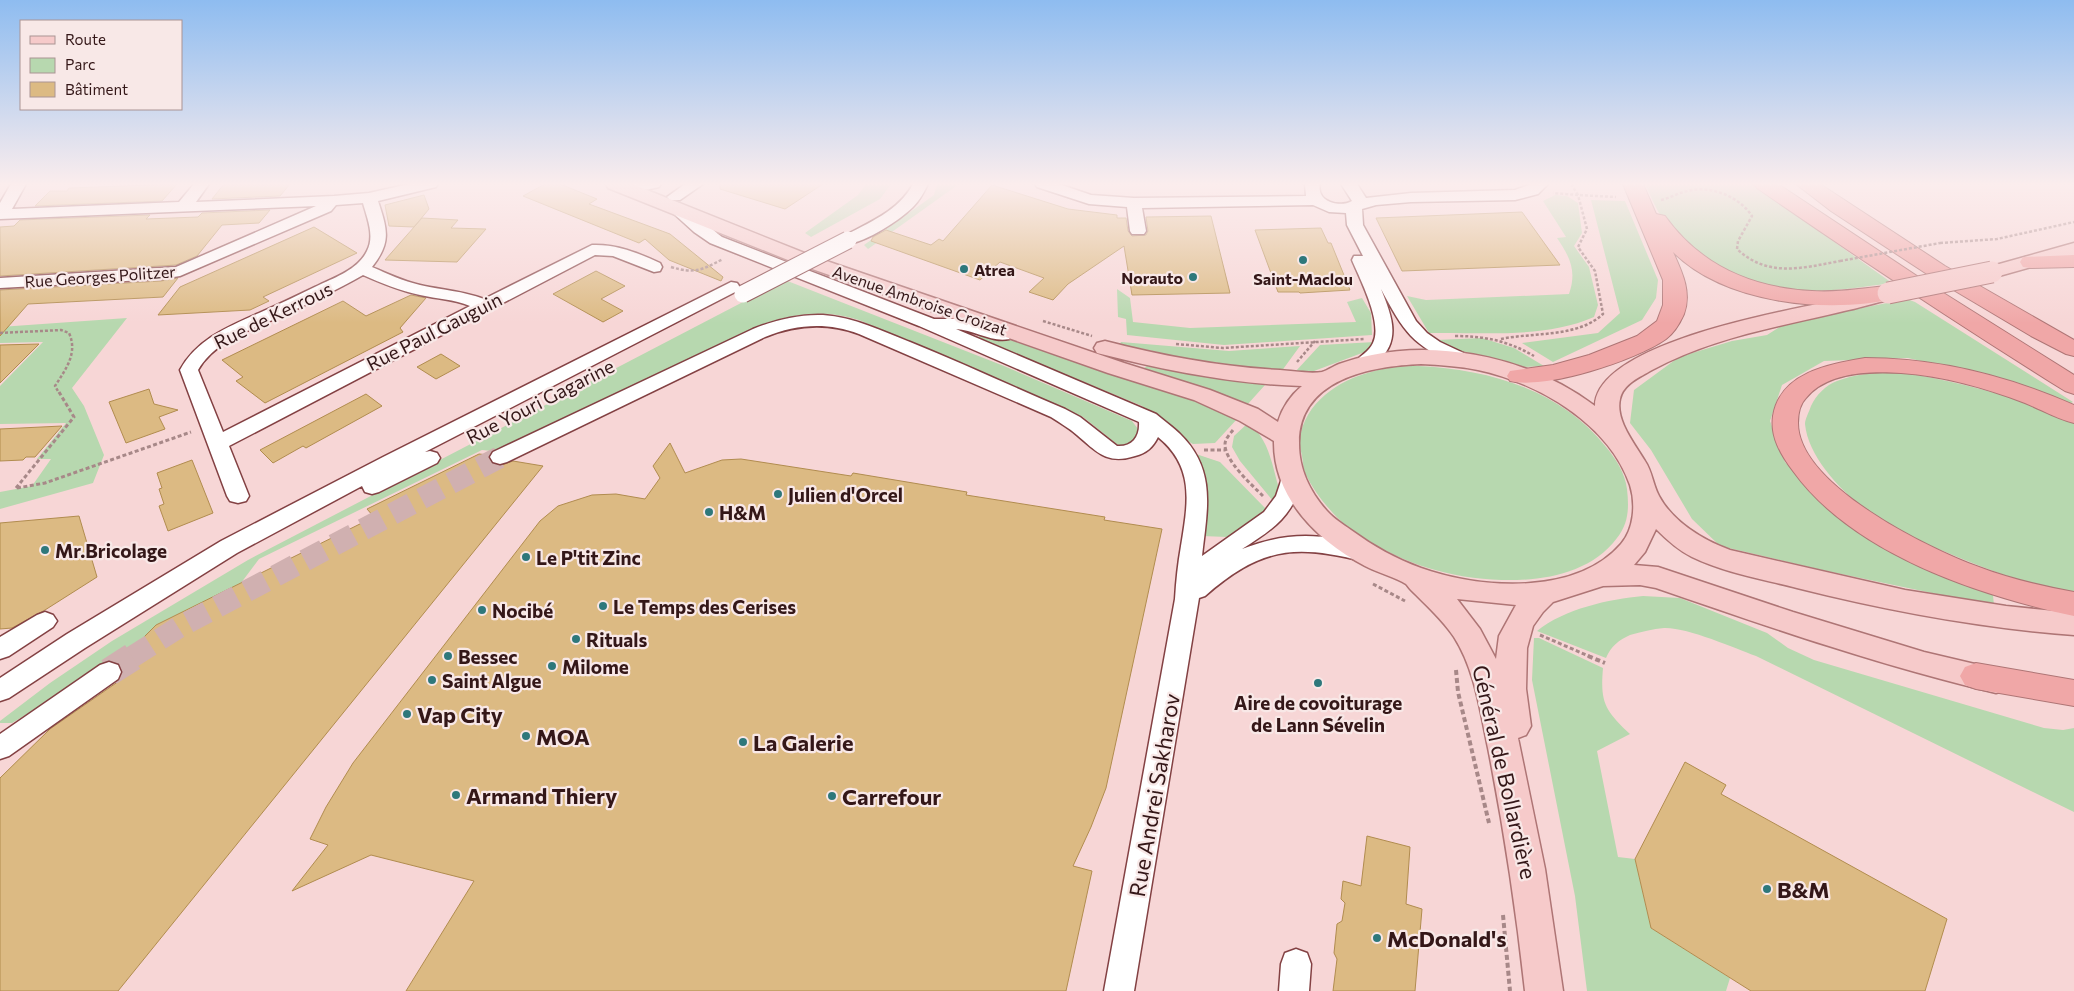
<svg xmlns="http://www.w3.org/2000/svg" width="2074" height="991" font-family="Commissioner,sans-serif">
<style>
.green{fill:#b7d8af}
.building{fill:#dcba83;stroke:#b18c4f}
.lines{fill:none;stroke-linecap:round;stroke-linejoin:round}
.minor-tunnel-far1{stroke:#d0b0b0;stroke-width:22;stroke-dasharray:22 11;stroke-linecap:butt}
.minor-tunnel{stroke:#d0b0b0;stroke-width:28;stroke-dasharray:28 14;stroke-linecap:butt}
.minor-casing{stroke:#834143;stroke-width:3}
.major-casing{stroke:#ae7575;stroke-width:3}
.highway-casing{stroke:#ae7575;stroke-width:2}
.path-far2{stroke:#a78888;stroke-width:2.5;stroke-dasharray:3 2;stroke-linecap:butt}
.path-far1{stroke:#a78888;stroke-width:3;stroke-dasharray:4 2.5;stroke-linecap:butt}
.path{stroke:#a78888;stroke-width:4;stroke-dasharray:5 3;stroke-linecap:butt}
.minor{fill:#fff;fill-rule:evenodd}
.major{fill:#f6caca;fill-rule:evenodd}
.highway{fill:#f0a7a7;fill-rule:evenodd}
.minor-bridge-casing{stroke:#834143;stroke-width:19;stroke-linecap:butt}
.major-bridge-casing{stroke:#ae7575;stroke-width:23;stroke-linecap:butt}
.path-bridge{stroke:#a78888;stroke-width:2.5;stroke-dasharray:3 2;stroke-linecap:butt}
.minor-bridge{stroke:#fff;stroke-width:17}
.major-bridge{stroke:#f6caca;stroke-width:21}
.poi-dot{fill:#2e787b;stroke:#f8e8e7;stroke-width:2}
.labels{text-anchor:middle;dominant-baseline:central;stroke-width:4.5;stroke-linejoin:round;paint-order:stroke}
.far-poi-label{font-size:16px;font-weight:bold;fill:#341718;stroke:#f8e8e7;text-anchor:start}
.far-street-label{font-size:16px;fill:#341718;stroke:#f8e8e7}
.street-label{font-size:19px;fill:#341718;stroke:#f8e8e7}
.poi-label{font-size:19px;font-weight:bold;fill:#341718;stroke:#f8e8e7;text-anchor:start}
.near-poi-label{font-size:22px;font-weight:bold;fill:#341718;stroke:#f8e8e7;text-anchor:start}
.near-street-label{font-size:22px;fill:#341718;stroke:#f8e8e7}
</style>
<rect width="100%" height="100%" fill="#f7d6d6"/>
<!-- green -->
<path class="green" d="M866 184H891L880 199 811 237 805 233 858 195Z
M937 184H959L868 249 864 245 934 195Z
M1645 184H1753L1892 283C1862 287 1831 292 1801 291 1752 289 1695 259 1665 221 1656 211 1651 196 1645 184Z
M1555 195 1567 196 1578 203 1582 233 1574 246 1589 267 1598 305 1594 317C1544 339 1482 332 1429 333L1407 296 1426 300 1569 294C1577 271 1570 257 1557 238L1566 237 1543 201Z
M1591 200 1625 201 1658 280 1656 298 1642 320 1553 362 1522 343 1598 333 1620 313Z
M785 280 1004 366 1132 421 1138 429 1136 442 1127 446 1118 445 1083 417 859 320C827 310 798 313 766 323L503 452 482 450 259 559 241 583 156 625 124 657 12 723H0V721L50 683 112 641 248 560Z
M1117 289 1130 298 1133 322 1190 328 1356 322 1347 302 1362 298 1371 313 1372 335 1224 345 1127 335 1126 319 1118 317Z
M1907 299 1915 302 2073 402 2067 405 1992 378 1908 358 1824 361 1782 385 1770 421 1785 462 1829 509 1901 554 1993 595 1994 606 1822 570 1720 546 1692 519 1651 450 1630 423 1634 390 1679 357 1732 341 1767 335 1786 323Z
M127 318 72 388 84 406 104 455 93 483 0 509V492L32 486 51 459H37L66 423 0 424V386L43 342 0 343V327Z
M985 332 1168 390 1238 418 1215 443 1193 444 1182 438 1142 406 977 338Z
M1482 338 1514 348 1544 366 1523 367 1487 357 1456 352 1436 340Z
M1121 342 1229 351 1300 346 1281 372 1185 358 1120 344Z
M1375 342 1370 350 1314 371 1295 372 1320 345Z
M1147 366 1265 385 1247 405 1144 368Z
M1418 366C1488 369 1561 390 1606 447 1616 459 1625 473 1627 489 1629 507 1629 523 1617 538 1594 569 1554 579 1517 580 1464 581 1414 569 1369 541 1362 536 1354 532 1347 527 1330 511 1315 494 1305 473 1303 468 1303 461 1302 456 1301 451 1299 444 1300 439 1304 403 1339 380 1371 372 1386 367 1403 366 1418 366Z
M1893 371C1956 381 2016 395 2074 423V594C2030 586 1989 570 1948 553 1931 546 1912 539 1896 530 1861 511 1809 466 1805 424 1805 419 1809 412 1811 406 1816 395 1826 385 1837 381 1855 374 1874 373 1893 371Z
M1248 423C1269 438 1272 465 1279 489L1273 501 1240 461 1232 447 1234 436Z
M1193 453 1220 462 1267 510 1227 537 1202 536C1211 498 1208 489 1193 453Z
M1643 596 1680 598 1767 633 1788 648 1814 660 2044 728 2063 730 2074 728V812L1756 656C1734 648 1687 627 1664 628 1653 629 1641 632 1630 635 1619 640 1611 646 1606 658L1537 631C1564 609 1609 599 1643 596Z
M1534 638H1539L1603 668C1600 703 1605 710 1630 734L1597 751 1618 857 1635 859 1651 928 1730 978 1726 991H1587L1575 896 1532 680Z"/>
<!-- building -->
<path class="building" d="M177 184 162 201 35 206 50 191H67L69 188Z
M224 184H290L280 196 212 199Z
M545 184H560L597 199 589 204 670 234 723 277 721 281 669 260 645 239 639 243 523 196Z
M720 184H823L785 209 720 189Z
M992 185 1068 209 1117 215V218H1126L1128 231 1132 236 1146 235 1148 231 1146 217 1211 216 1230 293 1132 295 1124 246 1068 284 1053 300 1029 292 1044 278 1000 262 980 280 871 241 873 237 886 230 931 245 939 239 943 241Z
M424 195 429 209 414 227 389 226 385 205Z
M270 210 259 223 222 225 197 256 176 265 0 276V227L14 226 20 220 150 215 146 219 198 217 202 213Z
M1522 212 1560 265 1402 271 1376 218Z
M422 218 458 220 451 228 486 229 457 262 385 260Z
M314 227 357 253 263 297 269 301 250 310 158 315 180 287Z
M1321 228 1328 243H1331L1350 290 1300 293 1299 292H1278L1255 230Z
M596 271 625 286 601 299 623 311 603 322 553 294Z
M178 278 163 297 28 304 0 336V290L161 281Z
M411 295 426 298 400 328 403 332 265 403 236 381 243 377 222 360 343 301 366 316Z
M39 344 0 383V345Z
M441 354 460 366 436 379 417 367Z
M149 389 154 404 178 410 159 417 165 429 126 443 109 402Z
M366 394 382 406 306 448 303 446 273 463 260 450Z
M62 426 35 457H26L23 460 0 461V429Z
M670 443 685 473 722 460 741 459 851 476 853 473 967 492 966 495 1105 517 1104 520 1162 529 1106 788 1091 827 1073 866 1092 871 1066 991H406L474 881 371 855 292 891 328 845 310 839 326 807 353 763 540 521 558 506 592 495 616 494 645 499 660 478 653 466Z
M479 454 489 455 491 463 499 466 513 461 543 466 118 991H0V778L50 729 119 681 123 671 118 663 156 625 374 517 367 509Z
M192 460 213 513 168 531 159 506 164 504 159 489 162 488 157 473Z
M79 516 97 577 45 610 12 628 0 629V523Z
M1685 762 1726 785 1721 794 1947 919 1925 991H1751L1651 928 1635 859Z
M1367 836 1410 847 1406 904 1422 909 1415 991H1333L1337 959 1334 953 1337 924 1342 921 1345 903 1341 899 1343 881 1361 886Z"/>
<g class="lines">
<!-- minor-tunnel-far1 -->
<path class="minor-tunnel-far1" d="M132 657 179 627 500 457"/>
<!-- minor-tunnel -->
<path class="minor-tunnel" d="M109 672 134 656"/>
<defs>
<path id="minor" d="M11 184H26L12 209 179 202 194 184H209L196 202 334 196 369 193 409 184H438L436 187 378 201C387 229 392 242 372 267 388 274 403 281 420 285 442 290 463 291 484 299L592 245C617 244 638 253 660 263L662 267 660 271 654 272 613 256 595 255 229 446 249 496 246 501 238 503 230 501 227 496 180 370C197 339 228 327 259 313 280 304 300 294 321 284 337 277 359 268 367 251 375 236 367 218 363 203L336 205 331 211 180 276 161 279 0 288V278L176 267 316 206 0 219V203ZM363 275C381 283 400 291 420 295 437 299 454 299 470 306L223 432 198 370C215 340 255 328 284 315 311 302 337 290 363 275Z
M613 184H661L659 187C645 191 630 191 615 187Z
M685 184H703L680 200H670L667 197Z
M913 184H928C924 192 920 200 913 207 901 219 859 248 842 243L840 240 842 237C868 223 899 211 913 184Z
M1035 184H1059L1091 195 1134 198 1306 196 1305 184H1320C1316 202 1340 208 1352 201L1341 184H1357L1366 198 1411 193 1515 190 1532 184H1548L1538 194 1515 200 1411 202 1376 205 1362 209 1363 225 1416 321 1427 333 1440 342 1472 357 1474 361 1472 365 1465 367 1458 365C1412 345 1404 332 1381 289 1391 314 1402 340 1378 361 1372 367 1367 369 1357 367L1355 363C1360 355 1369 352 1373 343 1383 323 1360 279 1352 260L1354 256H1363L1347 225 1346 213 1329 212 1313 205 1142 208 1146 231 1144 234H1132L1130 231 1127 207 1089 204 1037 187Z
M679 205C690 208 711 229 722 237L934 319H968L1009 331 1012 335 1009 339C993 343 974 330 956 329L1156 414C1164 421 1173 427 1180 434 1217 470 1207 510 1202 556L1264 512 1276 496 1284 472 1291 470 1298 472 1301 477C1297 514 1271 531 1242 549 1288 531 1323 533 1370 547L1373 553 1370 559 1362 561C1293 544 1260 548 1205 596L1199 598 1134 991H1104L1175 599C1176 581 1178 563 1181 546 1188 503 1195 467 1158 437 1153 447 1147 453 1135 456 1107 465 1097 452 1077 435 1069 428 1060 423 1051 417L859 334C827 322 797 324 765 337L507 462 500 464 493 462 490 457 493 452 753 329C775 320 799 314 823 315 854 317 882 331 910 342 962 363 1013 387 1065 409L1080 417 1117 446C1132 447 1140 437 1139 422L919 326 710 243 694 232 673 213 671 210 673 207Z
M731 282 737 283 740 287 737 291 425 452 430 451 437 453 440 458 437 463 379 492 372 494 365 492 362 486 237 553 85 648 9 698 0 701V678L67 634 221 541 383 457Z
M45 612 53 615 57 621 53 627 9 656 0 659V637L37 615Z
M109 662 118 665 121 672 118 679 9 756 0 759V734L100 665Z
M1296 949 1307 953 1311 964 1309 991H1279L1281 964 1285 953Z"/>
<path id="major" d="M606 184H632L812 256 1124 363 1210 390 1258 409 1278 422C1282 408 1291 395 1302 386 1232 384 1164 370 1097 353L1094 348 1097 343 1105 341C1163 356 1221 367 1280 370 1293 371 1310 374 1322 372 1328 370 1334 366 1339 364 1350 360 1361 357 1372 355 1446 340 1535 360 1595 406 1596 345 1775 313 1822 303 1842 299 1861 294 1881 289L1889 290 1892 295 1889 300C1874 303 1859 308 1844 311 1778 327 1713 337 1652 370 1640 377 1623 384 1620 399 1615 420 1635 444 1645 461 1652 471 1653 485 1659 496 1673 522 1703 540 1730 550L1905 590 2006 606 2074 613V635C1980 628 1889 611 1797 588 1762 579 1725 573 1692 557 1678 550 1667 540 1656 529L1645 552 1634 565 1658 567 1793 612 1924 652 1996 669 2007 672 2011 681 2007 690 1996 693C1881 666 1769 627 1656 588L1640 585 1603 586 1553 602 1543 612 1533 626 1527 648 1526 689 1531 726 1526 735 1518 738 1545 869 1563 991H1525C1516 909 1504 829 1488 748 1480 711 1475 670 1454 637 1442 619 1426 605 1411 590 1409 588 1408 586 1406 584 1397 578 1376 572 1365 566 1318 541 1273 498 1274 441L1240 421 1194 400 1108 373 798 264 608 188ZM1421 364C1440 365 1459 366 1478 370 1539 383 1609 424 1630 485 1636 504 1634 529 1621 544 1576 596 1479 589 1421 568 1396 559 1373 546 1351 530 1343 524 1334 519 1327 511 1310 492 1299 469 1299 444 1298 379 1371 366 1421 364ZM1457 599 1516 605 1499 636 1496 659 1480 629Z
M2074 243V255L1992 278 1985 276 1982 272 1985 268Z"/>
<path id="highway" d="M1623 184H1643L1656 214 1665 216C1700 265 1752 288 1812 291 1837 293 1863 288 1888 286L1896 288 1899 293 1896 298C1828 315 1724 303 1673 252 1682 272 1692 292 1684 314 1680 323 1674 333 1666 339 1637 360 1545 390 1510 381L1507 376 1510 371 1553 365 1589 355 1637 336 1657 321 1663 305V280Z
M1754 184H1778L1926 282 2074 375V394L2065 391C1961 326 1858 258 1757 188Z
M1796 184H1820L1945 266 2074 340V356L2066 354 2031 336 1930 276 1831 211Z
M2074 255V267L2031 268 2023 267 2020 262 2023 257Z
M1865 358C1938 358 2008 376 2074 405V423C2057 419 2042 410 2025 403 1986 388 1943 376 1901 373 1870 371 1827 372 1806 398 1800 404 1798 414 1798 423 1798 485 1929 549 1979 567 2010 579 2042 586 2074 592V616C1978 595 1853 554 1793 471 1781 455 1770 437 1773 416 1780 372 1830 364 1865 358Z
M1976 663 2074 680V706L1976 689 1965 685 1960 676 1965 667Z"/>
</defs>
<!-- minor casing -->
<use href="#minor" class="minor-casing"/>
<!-- major casing -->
<use href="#major" class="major-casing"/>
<!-- highway casing -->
<use href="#highway" class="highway-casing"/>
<!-- path-far2 -->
<path class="path-far2" d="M1571 184 1578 195 1616 197
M1661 200C1670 198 1678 193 1687 191 1710 185 1739 196 1752 216L1738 241 1737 249C1768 278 1802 268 1840 261
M1940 243 1997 239 2074 222
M671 267C695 274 702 270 723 259
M1043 321 1092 336
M0 333 61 330 69 333C78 353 66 369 55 386L59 393
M1455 336C1485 336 1508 341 1534 356
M1501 339C1534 332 1577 338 1603 314L1595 271 1578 247 1587 229 1578 195 1553 193
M1176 344 1223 348 1364 339
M1297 362 1315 341"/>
<!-- path-far1 -->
<path class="path-far1" d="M1233 430C1230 434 1225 439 1225 444 1224 460 1252 485 1263 496
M1204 450H1226
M16 488 74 417 59 392
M17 488 45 483 191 432
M1373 584 1405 601
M1540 635 1591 657"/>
<!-- path -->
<path class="path" d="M1588 656 1605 663
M1456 670 1458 692 1489 823
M1503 915 1510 991"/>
<!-- minor -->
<use href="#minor" class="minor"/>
<!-- major -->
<use href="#major" class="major"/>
<!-- highway -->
<use href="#highway" class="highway"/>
<defs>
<path id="minor-bridge" d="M743 294 848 240"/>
<path id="major-bridge" d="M1888 293 1992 272"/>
</defs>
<!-- minor-bridge casing -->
<use href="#minor-bridge" class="minor-bridge-casing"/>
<!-- major-bridge casing -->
<use href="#major-bridge" class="major-bridge-casing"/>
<!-- path-bridge -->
<path class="path-bridge" d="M1840 261 1940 243"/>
<!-- minor-bridge -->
<use href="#minor-bridge" class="minor-bridge"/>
<!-- major-bridge -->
<use href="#major-bridge" class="major-bridge"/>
</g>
<!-- sky -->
<linearGradient id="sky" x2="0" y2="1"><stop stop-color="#8ebcf0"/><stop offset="0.57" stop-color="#fbeded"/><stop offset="1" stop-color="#fbeded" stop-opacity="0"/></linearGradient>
<rect width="2074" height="323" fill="url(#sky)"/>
<!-- markers -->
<g class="poi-dot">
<circle cx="1303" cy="260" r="5"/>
<circle cx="964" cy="269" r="5"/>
<circle cx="1193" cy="277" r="5"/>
<circle cx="778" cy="494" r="5"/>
<circle cx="709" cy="512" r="5"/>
<circle cx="45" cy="550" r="5"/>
<circle cx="526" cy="557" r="5"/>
<circle cx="603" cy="606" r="5"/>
<circle cx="482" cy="610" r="5"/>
<circle cx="576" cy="639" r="5"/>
<circle cx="448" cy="656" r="5"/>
<circle cx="552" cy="666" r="5"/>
<circle cx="432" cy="680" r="5"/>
<circle cx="1318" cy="683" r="5"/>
<circle cx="407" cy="714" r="5"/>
<circle cx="526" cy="736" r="5"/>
<circle cx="743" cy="742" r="5"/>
<circle cx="456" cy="795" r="5"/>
<circle cx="832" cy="796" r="5"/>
<circle cx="1767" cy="889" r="5"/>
<circle cx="1377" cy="938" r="5"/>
</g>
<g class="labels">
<!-- far-poi labels -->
<g class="far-poi-label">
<text x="974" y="269">Atrea</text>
<text x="1183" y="277" text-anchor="end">Norauto</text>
<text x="1303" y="278" text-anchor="middle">Saint-Maclou</text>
</g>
<!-- far-street labels -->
<g class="far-street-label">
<text transform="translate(100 276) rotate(-4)">Rue Georges Politzer</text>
<text transform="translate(920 300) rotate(19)">Avenue Ambroise Croizat</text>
</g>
<!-- street labels -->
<g class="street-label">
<text transform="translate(273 315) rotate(-26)">Rue de Kerrous</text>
<text transform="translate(434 331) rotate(-27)">Rue Paul Gauguin</text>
<text transform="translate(540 401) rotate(-27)">Rue Youri Gagarine</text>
</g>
<!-- poi labels -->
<g class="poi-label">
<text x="788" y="494">Julien d'Orcel</text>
<text x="719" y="512">H&amp;M</text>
<text x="55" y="550">Mr.Bricolage</text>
<text x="536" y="557">Le P'tit Zinc</text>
<text x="613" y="606">Le Temps des Cerises</text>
<text x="492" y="610">Nocibé</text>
<text x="586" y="639">Rituals</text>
<text x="458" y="656">Bessec</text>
<text x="562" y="666">Milome</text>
<text x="442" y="680">Saint Algue</text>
<text x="1318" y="702" text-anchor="middle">Aire de covoiturage<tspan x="1318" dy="22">de Lann Sévelin</tspan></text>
</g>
<!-- near-poi labels -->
<g class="near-poi-label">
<text x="417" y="714">Vap City</text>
<text x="536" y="736">MOA</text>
<text x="753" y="742">La Galerie</text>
<text x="466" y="795">Armand Thiery</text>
<text x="842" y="796">Carrefour</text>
<text x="1777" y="889">B&amp;M</text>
<text x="1387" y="938">McDonald's</text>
</g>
<!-- near-street labels -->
<g class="near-street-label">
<text transform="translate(1505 772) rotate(77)">Général de Bollardière</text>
<text transform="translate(1154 795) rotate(-80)">Rue Andrei Sakharov</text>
</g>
</g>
<!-- legend -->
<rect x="20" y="20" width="162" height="90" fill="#f8e8e7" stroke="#aa9494"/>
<rect x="30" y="36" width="25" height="8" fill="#f6caca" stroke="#aa9494"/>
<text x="65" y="45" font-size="15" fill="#341718">Route</text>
<rect x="30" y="58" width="25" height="15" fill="#b7d8af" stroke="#aa9494"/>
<text x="65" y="70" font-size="15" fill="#341718">Parc</text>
<rect x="30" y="82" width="25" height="15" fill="#dcba83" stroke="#aa9494"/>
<text x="65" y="95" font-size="15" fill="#341718">Bâtiment</text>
</svg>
